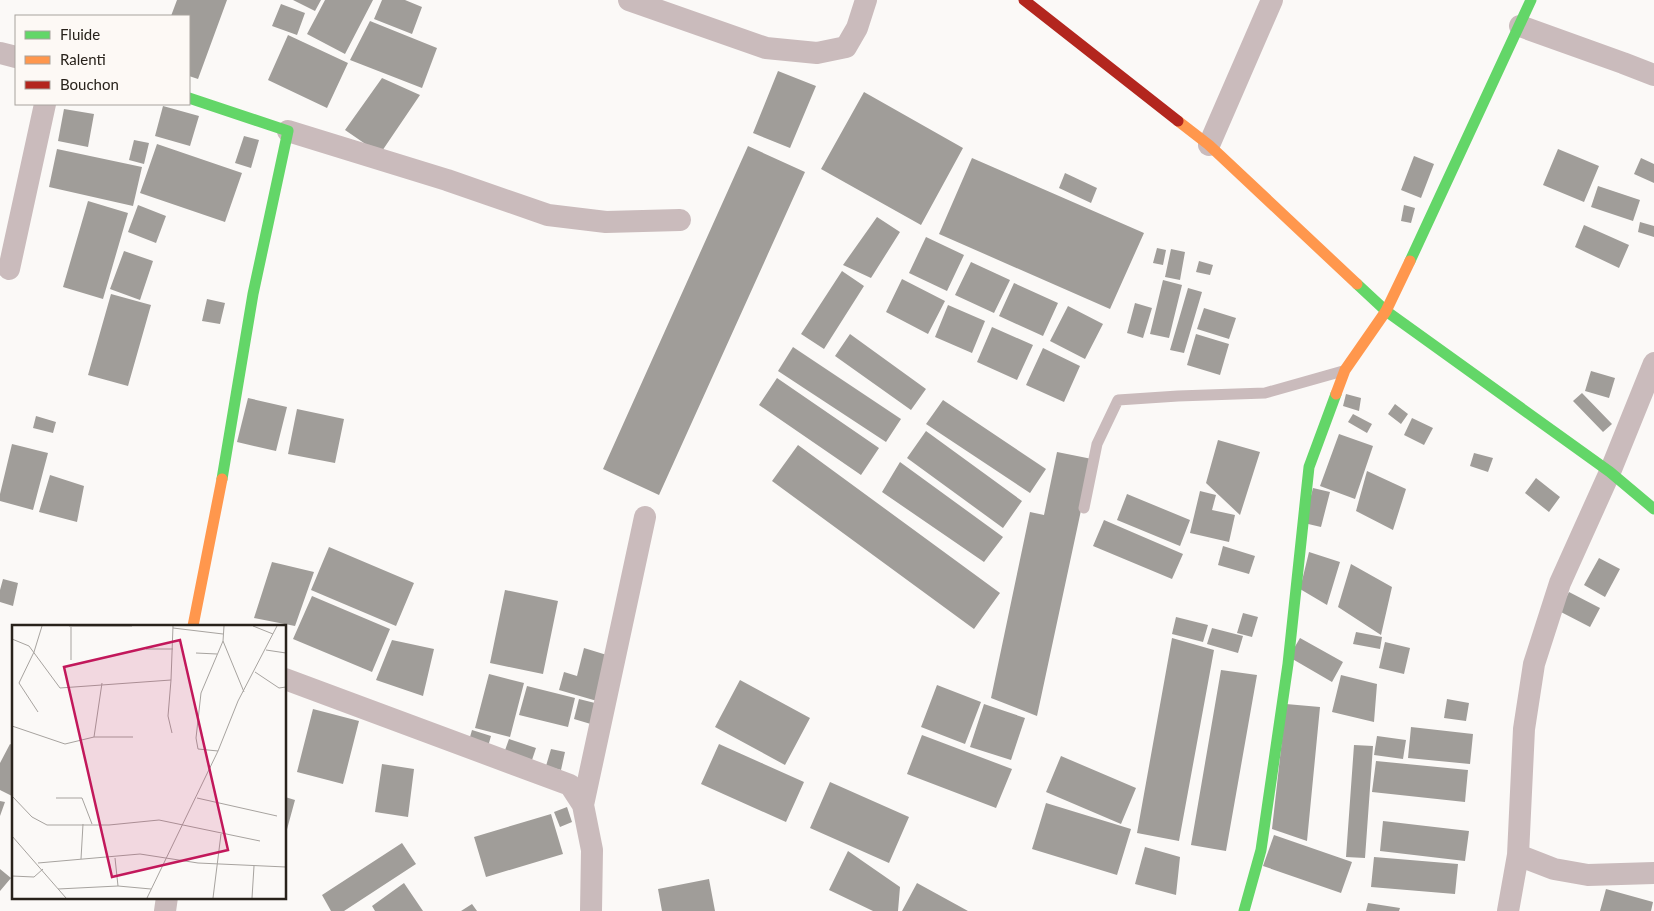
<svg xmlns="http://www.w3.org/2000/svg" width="1654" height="911" font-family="Lato,sans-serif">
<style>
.building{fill:#a09d99}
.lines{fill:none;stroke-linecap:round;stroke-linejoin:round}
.lane{stroke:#cabbbc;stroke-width:11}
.street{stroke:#cabbbc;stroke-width:22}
.fast{stroke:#63d668;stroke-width:11}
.slow{stroke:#ff974d;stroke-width:11}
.jam{stroke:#b3261e;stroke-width:11}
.inset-road{fill:none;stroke:#a7a39f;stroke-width:1}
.view{fill:#c2185b;fill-opacity:0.15;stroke:#c2185b;stroke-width:2.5}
.inset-edge{fill:none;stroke:#28221b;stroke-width:2.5}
</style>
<rect width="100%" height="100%" fill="#fbf9f7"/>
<!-- building -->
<path class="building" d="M177 0H227L198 79 189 76V16H171Z
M293 0H321L315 11Z
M325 0H373L345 54 307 34Z
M382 0H405L422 7 412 34 374 19Z
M281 4 305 13 297 35 272 26Z
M370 21 437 48 422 88 350 60Z
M288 35 348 63 327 108 268 80Z
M778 71 816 86 790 148 753 133Z
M382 78 420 95 380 154 345 130Z
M864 92 963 148 921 225 821 169Z
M163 106 199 116 190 146 155 136Z
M64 109 94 114 88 147 58 141Z
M244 136 259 140 251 168 235 163Z
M134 140 149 143 144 164 129 160Z
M157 144 242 173 225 222 140 193Z
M748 146 805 172 659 495 603 469Z
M57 149 142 167 133 206 49 187Z
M1558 149 1599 166 1584 202 1543 185Z
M1414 156 1434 164 1421 198 1401 190Z
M972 158 1144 233 1110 309 939 234Z
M1641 158 1654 164V183L1634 174Z
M1065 173 1097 188 1091 203 1059 188Z
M1598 186 1640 200 1633 221 1591 207Z
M88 201 128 213 103 299 63 287Z
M138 205 166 216 156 243 128 232Z
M1404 205 1415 208 1411 223 1401 221Z
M877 217 900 232 871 278 843 265Z
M1640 222 1654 226V237L1638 232Z
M1584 225 1629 245 1619 268 1575 247Z
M926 237 964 255 947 291 909 273Z
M1157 248 1166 250 1163 265 1153 263Z
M1171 249 1185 252 1180 280 1165 277Z
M124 251 153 261 140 300 110 289Z
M1199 261 1213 265 1210 275 1196 272Z
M971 262 1010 280 994 313 955 295Z
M842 271 864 286 824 349 801 334Z
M902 279 945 301 928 334 886 312Z
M1163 280 1182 285 1169 338 1150 334Z
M1014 283 1058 303 1043 336 999 316Z
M1188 288 1202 292 1184 353 1170 350Z
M111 294 151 305 128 386 88 375Z
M207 299 225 303 220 324 202 321Z
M1135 303 1152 308 1143 338 1127 333Z
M948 305 985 321 972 353 935 337Z
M1068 306 1103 324 1085 359 1050 341Z
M1204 308 1236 318 1229 339 1197 329Z
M992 327 1033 345 1017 380 977 362Z
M850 334 926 389 911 410 835 356Z
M1196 334 1229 344 1220 375 1187 365Z
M793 347 901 419 886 442 778 371Z
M1043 348 1080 366 1064 402 1026 385Z
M1591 371 1615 378 1609 398 1585 391Z
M777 378 879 448 861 475 759 405Z
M1582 393 1612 424 1603 432 1573 401Z
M1346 394 1361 398 1359 411 1343 406Z
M248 398 287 407 276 451 237 442Z
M943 400 1046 469 1030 493 926 424Z
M1395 404 1408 414 1401 424 1388 414Z
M297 409 344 419 335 463 288 454Z
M1353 414 1372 424 1367 433 1348 422Z
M36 416 56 422 53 433 33 428Z
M1412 418 1433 428 1424 445 1404 435Z
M926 431 1022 501 1003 528 907 458Z
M1339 434 1373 446 1355 499 1320 486Z
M1218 440 1260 452 1240 515 1206 483Z
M12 444 48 453 33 510 0 501V494Z
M798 445 1000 593 974 629 772 481Z
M1057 452 1092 459 1037 716 991 698 1030 512 1044 515Z
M1474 453 1493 458 1488 472 1470 466Z
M900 462 1003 537 984 562 882 492Z
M1367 471 1406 489 1393 530 1356 511Z
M50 475 84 486 77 522 39 512Z
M1536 478 1560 497 1549 512 1525 493Z
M1313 488 1330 492 1321 527 1304 523Z
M1200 491 1216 495 1212 510 1235 515 1229 542 1190 533Z
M1127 494 1190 520 1180 546 1117 520Z
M1104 520 1183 554 1172 579 1093 546Z
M1223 546 1255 556 1249 574 1218 565Z
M329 547 414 583 396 626 311 590Z
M1309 552 1340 562 1327 605 1300 589Z
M1599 558 1620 569 1605 597 1584 585Z
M272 562 314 572 295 626 254 618Z
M1351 564 1392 587 1381 635 1338 607Z
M3 579 18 583 13 606 0 602V590Z
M505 590 558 601 543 674 490 663Z
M1569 592 1600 608 1590 627 1559 611Z
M312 596 390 629 372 672 293 639Z
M1243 613 1258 617 1252 637 1237 633Z
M1176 617 1208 625 1203 642 1172 634Z
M1212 628 1243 636 1238 653 1207 644Z
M1356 632 1382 637 1380 649 1353 644Z
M1172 638 1214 650 1179 841 1137 833Z
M1300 638 1343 662 1332 682 1289 657Z
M392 640 434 649 423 696 376 680Z
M1385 642 1410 648 1404 674 1379 668Z
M584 648 610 656 597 701 559 690 564 672 577 676Z
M1221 670 1257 675 1226 851 1191 845Z
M489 674 524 683 510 737 475 728Z
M1341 675 1377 684 1374 722 1332 712Z
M740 680 810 718 785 765 715 727Z
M937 685 981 702 965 744 921 727Z
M527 686 575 698 568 727 519 715Z
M579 699 599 704 594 725 574 719Z
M1447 699 1469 703 1466 721 1444 718Z
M984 704 1025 718 1011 760 970 747Z
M1286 704 1320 707 1307 841 1272 829Z
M313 709 359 721 343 784 297 772Z
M1411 727 1473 734 1470 764 1408 758Z
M472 730 491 736 487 750 468 744Z
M922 735 1012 769 996 808 907 774Z
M1377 736 1406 740 1403 759 1374 755Z
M509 739 536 748 530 766 503 756Z
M10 744 14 746V797L0 790V763Z
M719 744 804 782 786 822 701 784Z
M1354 745 1373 746 1365 858 1346 857Z
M551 749 565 752 561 770 546 766Z
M1061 756 1136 788 1121 824 1046 792Z
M1376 761 1468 770 1465 802 1372 792Z
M382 764 414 769 408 817 375 812Z
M830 782 909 817 889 863 810 828Z
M285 797 295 800 286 833 285 832Z
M0 801 5 802 0 816Z
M1046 803 1131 829 1117 875 1032 849Z
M567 807 572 822 560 827 554 812Z
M551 814 563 854 486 877 474 837Z
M1383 821 1469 831 1465 861 1380 851Z
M1274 835 1352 862 1341 893 1263 866Z
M402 843 416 864 344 911H331L322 895Z
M1145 847 1180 857 1176 895 1135 884Z
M848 851 900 887 898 911H873L829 890Z
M1374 857 1458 864 1455 894 1371 887Z
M0 869 11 878 0 891Z
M709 879 715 911H662L658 889Z
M404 883 423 911H375L372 906Z
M917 883 968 911H902Z
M1606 889 1653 902 1651 911H1600Z
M1368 903 1400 908 1399 911H1366Z
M472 904 477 911H461Z"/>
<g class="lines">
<!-- lane -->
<path class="lane" d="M1084 508 1097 444 1118 400 1178 396 1265 393 1343 371"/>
<!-- street -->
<path class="street" d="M629 0 766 48 817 53 846 47 857 28 866 0
M1520 26 1623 63 1654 75
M0 53 16 57
M288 131 447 180 548 215 606 222 680 220
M1209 145 1272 0
M9 269 45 104
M285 679 570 785 583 805 592 850 591 911
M583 805 645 517
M1518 855 1554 869 1588 875 1654 873
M165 911 167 897
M1508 911 1518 855 1524 729 1534 664 1560 583 1610 472 1654 363"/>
<!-- fast -->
<path class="fast" d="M189 98 288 131 253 294 222 479
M1410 261 1531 0
M1357 284 1386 311 1610 472 1654 509
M1244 911 1261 850 1288 664 1309 467 1336 394"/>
<!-- slow -->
<path class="slow" d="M1178 121 1209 145 1357 284
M1336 394 1345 370 1386 311 1410 261
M193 626 222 479"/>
<!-- jam -->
<path class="jam" d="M1024 0 1178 121"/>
</g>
<!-- overview -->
<g transform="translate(12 625)">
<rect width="274" height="274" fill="#fbf9f7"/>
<path class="inset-road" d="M57 1H120M212 1 211 16 232 67M241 1 261 9M161 3 211 9M0 14 17 21 48 63 159 55 161 1M134 24H161M254 25 274 28M184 28 205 29M59 35V2M243 47 267 63 274 62M159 55 156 91 160 108M26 87 7 58 22 27 30 1M0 101 53 119 82 112 90 58M82 112H121M206 126 186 124 184 113 189 68 211 16M0 171 20 192 35 200H97L147 195 248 216M44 173H70L80 199M185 173 265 191M0 211 54 273M103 233 106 261M69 234 71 199M26 238 128 229 186 238 274 242M0 251 22 252 31 244M46 264 106 261 139 264M135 273 206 126 226 76 265 1M201 273 209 209M240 273 242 241"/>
<path class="view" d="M168 15 216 225 100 252 52 42Z"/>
<rect width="274" height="274" class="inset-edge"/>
</g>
<!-- legend -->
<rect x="15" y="15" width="175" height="90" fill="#fdf9f5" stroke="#a8a39e"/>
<rect x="25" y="31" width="25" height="8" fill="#63d668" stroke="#a8a39e"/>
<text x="60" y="40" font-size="15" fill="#28221b">Fluide</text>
<rect x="25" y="56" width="25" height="8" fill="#ff974d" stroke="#a8a39e"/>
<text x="60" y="65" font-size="15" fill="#28221b">Ralenti</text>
<rect x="25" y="81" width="25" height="8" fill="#b3261e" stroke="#a8a39e"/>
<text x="60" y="90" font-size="15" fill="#28221b">Bouchon</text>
</svg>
